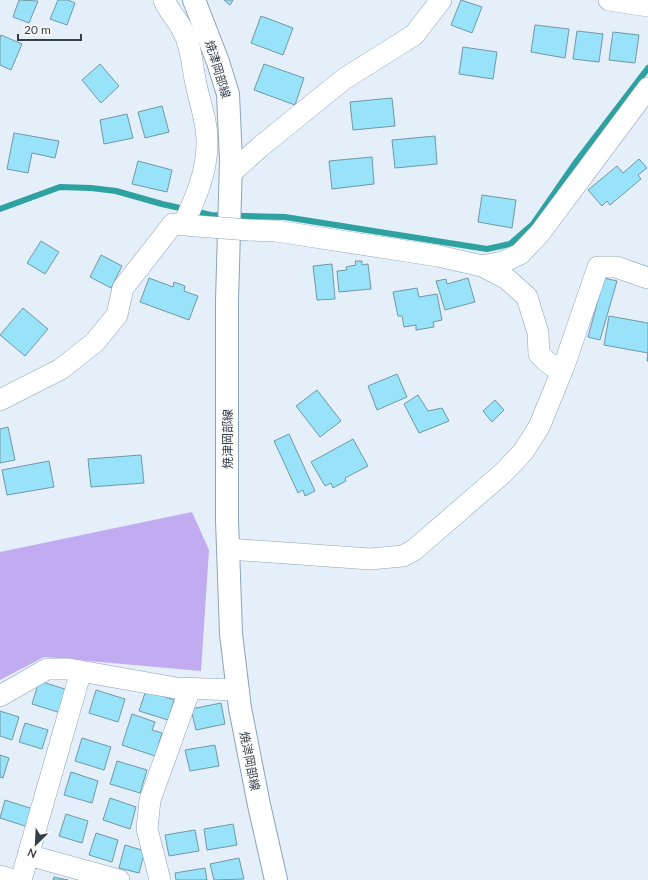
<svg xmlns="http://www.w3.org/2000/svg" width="648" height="880" font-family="Lato,'Noto Sans JP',sans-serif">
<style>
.forest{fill:#c1acf2}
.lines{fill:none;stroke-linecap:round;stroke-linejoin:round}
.stream{stroke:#2da2a0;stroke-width:6}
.building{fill:#99e3fa;stroke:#7098a5}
.street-casing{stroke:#88a4bc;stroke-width:22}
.secondary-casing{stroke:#88a4bc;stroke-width:24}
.street{stroke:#fff;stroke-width:21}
.secondary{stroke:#fff;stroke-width:22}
.street-bridge-casing{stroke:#88a4bc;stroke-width:22;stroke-linecap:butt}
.street-bridge{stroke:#fff;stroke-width:21}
.labels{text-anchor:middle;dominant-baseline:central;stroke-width:3.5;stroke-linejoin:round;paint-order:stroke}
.street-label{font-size:12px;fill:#323e48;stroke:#fbfbfb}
</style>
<rect width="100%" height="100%" fill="#e4effa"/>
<!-- forest -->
<path class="forest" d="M192 512 209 550 201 671 44 657 0 680V552Z"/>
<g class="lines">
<!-- stream -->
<path class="stream" d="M0 209 60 187 91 188 116 191 162 204 211 215 285 217 487 249 510 244 533 224 576 162 648 68"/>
</g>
<!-- building -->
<path class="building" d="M19 0 38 1 29 23 13 17Z
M58 0H68L75 3 67 25 50 19Z
M224 0H233L230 5Z
M461 0 482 7 472 33 451 25Z
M261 16 293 28 283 55 251 43Z
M535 25 569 29 565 58 531 52Z
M577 31 603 34 599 62 573 59Z
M613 32 639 35 635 63 609 60Z
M1 35 22 44 11 70 0 65V38Z
M463 47 497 52 493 79 459 74Z
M100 64 119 86 101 103 82 80Z
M264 64 304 78 295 105 254 90Z
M392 98 395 126 353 130 350 102Z
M162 106 169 132 145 138 138 112Z
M127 114 133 138 104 144 100 120Z
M14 133 59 141 55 158 32 153 28 173 7 169Z
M435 136 437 164 395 168 392 140Z
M372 157 374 184 332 189 329 161Z
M639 159 647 168 638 175 641 179 610 205 607 201 602 206 588 190 617 166 623 173Z
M138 161 172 170 167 192 132 184Z
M482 195 516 200 512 228 478 222Z
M41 241 59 252 45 274 27 263Z
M101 255 122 266 111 288 90 277Z
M355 261H362V265L368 264 371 289 339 292 337 271 347 270 346 267 356 265Z
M332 264 335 299 317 300 313 266Z
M149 278 173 287 174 282 185 286 184 291 198 296 189 320 140 302Z
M468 278 475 302 445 310 436 281 446 279 447 284Z
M604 278 617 281 600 340 588 337Z
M417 288 419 297 437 294 442 320 433 322 434 327 416 330V325L404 327 402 316H398L393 292Z
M23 308 48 329 25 356 0 335Z
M609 316 648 323V361H647L648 353 604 345Z
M397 374 407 397 377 410 368 386Z
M317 390 341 421 320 437 296 406Z
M418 395 428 411 442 408 449 421 419 433 404 404Z
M495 400 504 410 492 422 483 411Z
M8 427 15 460 0 463V429Z
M289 434 315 491 305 496 303 490 298 493 274 441Z
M353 439 368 466 345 478 346 481 333 488 331 483 325 486 311 462Z
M141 455 144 483 91 487 88 459Z
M49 461 54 487 7 495 2 470Z
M39 681 68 690 61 713 32 704Z
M96 690 125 699 118 722 89 713Z
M146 690 174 700 168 720 139 711Z
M221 703 225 724 196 730 191 709Z
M0 711 19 717 12 740 0 736Z
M132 714 155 722 152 730 162 733 155 756 122 745Z
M25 723 48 730 42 749 19 742Z
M82 738 111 747 104 770 75 761Z
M215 745 219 766 190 771 185 750Z
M0 755 9 758 3 778 0 777Z
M117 761 147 770 140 793 110 784Z
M71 772 98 781 92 803 64 795Z
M110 798 136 807 130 829 103 820Z
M5 800 33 809 28 827 0 818Z
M66 814 88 821 82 843 59 836Z
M233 824 237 845 207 850 204 829Z
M195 830 199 851 169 856 165 835Z
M96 833 118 840 112 862 89 855Z
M125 845 145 851 139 873 119 868Z
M239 858 244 879 214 880 210 864Z
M205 868 207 880H176L175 873Z
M54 877 68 880H53Z"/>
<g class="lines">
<defs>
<path id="street" d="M164 0C169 12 178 20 183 31 192 47 192 67 196 84 200 104 208 124 207 144 207 172 195 200 183 225
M609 0 648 6
M231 173 260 147 344 79 414 35 441 0
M249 230 276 231 438 256 482 266 507 279 527 297 538 333 539 354 546 361 561 372
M482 266 503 262 520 254 540 233 648 88
M0 400 61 369 95 342 117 315 123 288 173 224 197 226
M228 549 370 559 403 556 414 550 503 473 523 452 539 427 564 366 598 267H616L648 278
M0 696 47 669H69L176 688 238 690
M28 855 119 880
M0 876 14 880
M21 880 81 671
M160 880 147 829 150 800 190 689"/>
<path id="secondary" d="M194 0 218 62 228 94 231 161 227 301V520L231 634 240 708 259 805 276 880"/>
</defs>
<!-- street casing -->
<use href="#street" class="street-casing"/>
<!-- secondary casing -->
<use href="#secondary" class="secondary-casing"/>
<!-- street -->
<use href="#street" class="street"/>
<!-- secondary -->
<use href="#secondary" class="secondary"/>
<defs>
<path id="street-bridge" d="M197 226 249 230"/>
</defs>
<!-- street-bridge casing -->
<use href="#street-bridge" class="street-bridge-casing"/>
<!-- street-bridge -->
<use href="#street-bridge" class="street-bridge"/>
</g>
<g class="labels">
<!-- street labels -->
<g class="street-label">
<text transform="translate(218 69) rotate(73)">焼津岡部線</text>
<text transform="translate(227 439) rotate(-90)">焼津岡部線</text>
<text transform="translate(250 761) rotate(79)">焼津岡部線</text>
</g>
</g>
<!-- north arrow -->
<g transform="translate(36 844) rotate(204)" stroke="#fbfbfb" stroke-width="3" paint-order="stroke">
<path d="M0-3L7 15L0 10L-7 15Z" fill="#323e48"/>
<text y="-6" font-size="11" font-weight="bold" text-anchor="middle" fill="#323e48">N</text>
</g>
<!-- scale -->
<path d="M18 34v6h63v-6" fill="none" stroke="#323e48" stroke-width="2"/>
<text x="24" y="34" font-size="12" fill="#323e48" stroke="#fbfbfb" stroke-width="3" paint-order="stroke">20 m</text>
</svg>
